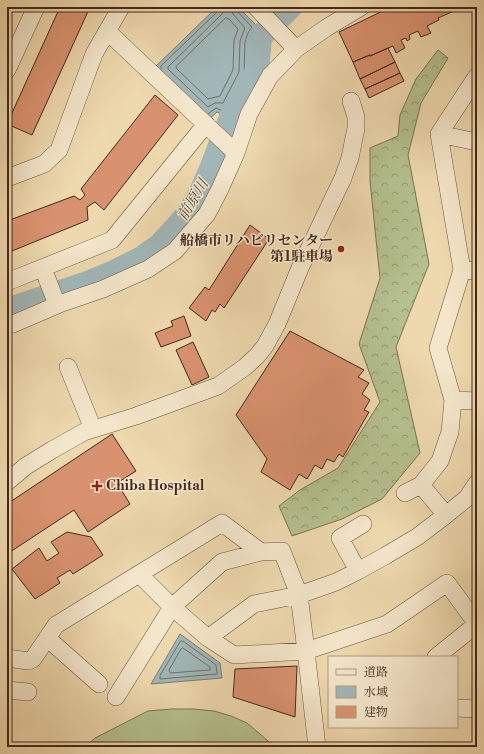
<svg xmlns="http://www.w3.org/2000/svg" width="484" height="754" font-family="'Libre Bodoni','Noto Serif JP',serif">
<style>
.forest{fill:url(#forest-crowns);stroke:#7c7456}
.garden{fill:#b4c08e;stroke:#7c7456}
.water{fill:#a0b6b7;stroke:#7b7d79}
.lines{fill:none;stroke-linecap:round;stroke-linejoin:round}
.shore{stroke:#726f6a;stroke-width:1}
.river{stroke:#a0b6b7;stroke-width:24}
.building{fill:#d9926f;stroke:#43281d}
.minor-casing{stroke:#6e5441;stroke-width:18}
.minor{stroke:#f4e6ca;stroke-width:17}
.poi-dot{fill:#8f2418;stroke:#f4e6ca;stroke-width:1.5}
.labels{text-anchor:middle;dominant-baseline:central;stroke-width:3;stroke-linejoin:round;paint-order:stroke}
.poi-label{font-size:14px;font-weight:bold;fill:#43281d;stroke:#f4e6ca;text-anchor:end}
.water-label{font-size:15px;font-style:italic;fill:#5a4c44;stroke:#f4e6ca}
</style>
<defs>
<pattern id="forest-crowns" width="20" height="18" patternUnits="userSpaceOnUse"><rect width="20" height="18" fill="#b4c08e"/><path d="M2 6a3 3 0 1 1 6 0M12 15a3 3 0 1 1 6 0" fill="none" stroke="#949c73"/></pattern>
</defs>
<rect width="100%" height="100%" fill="#eed8ad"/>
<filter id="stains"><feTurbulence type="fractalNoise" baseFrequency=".005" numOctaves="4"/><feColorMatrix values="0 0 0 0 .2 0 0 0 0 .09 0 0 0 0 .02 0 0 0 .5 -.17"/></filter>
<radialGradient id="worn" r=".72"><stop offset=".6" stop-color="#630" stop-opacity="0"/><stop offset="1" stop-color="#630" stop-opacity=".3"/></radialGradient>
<!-- forest -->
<path class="forest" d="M438 50 448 58 421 103 408 155 429 264 396 347 420 453 382 499 342 519 292 536 279 506 300 490 338 468 380 402 359 344 380 278 370 181V148L398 136 400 115 416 79Z"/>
<!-- garden -->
<path class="garden" d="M172 709H193L214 711 231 716 247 723 275 747H85L95 738 148 711Z"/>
<!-- water -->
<path class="water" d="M217 7H238L258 27 252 35 249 42 247 74 227 116 217 112 208 120 154 68Z
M180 634 220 663 222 678 151 684Z"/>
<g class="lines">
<!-- shore -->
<path class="shore" d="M224 7 223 12 221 15 168 67V69L208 107 215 103H223L239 72 240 41 245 28 233 14 231 7
M226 18 229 19 238 29 234 40 233 70 220 96 208 99 177 69 176 67Z
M161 69V66L218 11 219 7
M208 114 216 108 223 111 225 110 244 73 245 42 248 33 252 27 237 11 236 7
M181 641H183L216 665 217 673V674L160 679V676Z
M183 648 210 667V670L170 673 169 670 181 649Z"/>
<!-- river -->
<path class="river" d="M7 310 85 284 114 272 142 258 160 245 174 230 189 213 201 192 211 169 229 122 237 104 257 71 260 37 290 7"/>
</g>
<!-- building -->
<path class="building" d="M60 7H90L32 135 7 124Z
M391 7H463L438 18 439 20 427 26 431 33 421 37 418 31 409 35 410 39 407 41 406 38 401 40 405 48 396 53 393 46 370 56V55L353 62 339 32Z
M388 48 395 62 360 79 353 62 370 55V56Z
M395 62 400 73 365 89 360 79Z
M400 73 404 81 369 98 365 89Z
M155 95 178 115 104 210 95 202 87 207 88 220 7 253V221L74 196 80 200 85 195 81 189Z
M250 225 269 239 224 308 220 304 215 312 212 310 206 321 189 308 205 287 209 290Z
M184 316 191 336 161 347 155 333 173 326 171 321Z
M290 331 364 370 358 377 369 383 362 394 370 400 364 410 369 412 343 457 339 454 334 462 327 459 322 469 315 465 307 479 299 474 290 490 261 472 267 459 236 415Z
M193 342 209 377 192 385 176 350Z
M112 434 136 471 117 483 130 504 88 532 74 510 7 554V504Z
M67 532 91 537 103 555 73 574 70 570 57 578 60 583 35 599 12 569 39 548 47 561 59 553 51 542Z
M297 666 295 717 233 697 235 669Z"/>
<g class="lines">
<defs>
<path id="minor" d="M256 7 296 49
M107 31 236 153
M7 70 36 7
M439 134 477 142
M7 178 44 164 59 150 94 54 121 7
M43 268 57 305
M462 270 477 271
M7 282 112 240 206 124
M7 325 13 324 62 303 103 289 148 269 175 251 207 214 220 189 236 153 249 114 270 76 296 49 326 28 361 7
M68 367 93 429
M453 400 477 401
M7 482 26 466 52 450 84 432 136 416 218 386 245 367 257 356 265 346 277 324 300 268 343 178 350 158 356 128V117L351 101
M421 485 446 515
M405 493 421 485 440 461 450 432 453 400 438 348 462 270 439 134 477 76
M358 571 340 538 363 524
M139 574 172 607 208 638 234 655 306 651 387 624 447 583 477 624
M47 638 99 684
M208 638 254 604 299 595 336 582 358 571 385 556 417 537 446 515 467 498 477 483
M436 657 477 624
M7 658 28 661 33 659 56 625 222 523 261 552
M7 690 28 692
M116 697 172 607 222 562 261 552 282 551 299 595 306 651 317 747
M457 708 477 709"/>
</defs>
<!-- minor casing -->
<use href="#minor" class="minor-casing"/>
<!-- minor -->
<use href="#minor" class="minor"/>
</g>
<!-- markers -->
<g class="poi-dot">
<circle cx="341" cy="249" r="4"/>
<path d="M95 480h4v4h4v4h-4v4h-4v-4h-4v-4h4z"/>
</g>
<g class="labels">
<!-- poi labels -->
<g class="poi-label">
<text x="333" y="241">船橋市リハビリセンター<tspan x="333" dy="16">第1駐車場</tspan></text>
<text x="106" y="486" text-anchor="start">Chiba Hospital</text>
</g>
<!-- water labels -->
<g class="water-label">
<text transform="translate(193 200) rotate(-59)">前原川</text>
</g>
</g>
<!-- margin -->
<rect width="484" height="754" fill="none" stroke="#eed8ad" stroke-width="24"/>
<rect x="8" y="8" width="468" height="738" fill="none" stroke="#43281d" stroke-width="2"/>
<rect x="12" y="12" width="460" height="730" fill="none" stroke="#43281d"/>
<!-- legend -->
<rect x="328" y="656" width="130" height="72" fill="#f4e6ca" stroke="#ad9a85"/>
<rect x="336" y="669" width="20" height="6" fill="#f4e6ca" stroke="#ad9a85"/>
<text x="364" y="676" font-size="12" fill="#43281d">道路</text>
<rect x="336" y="686" width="20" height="12" fill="#a0b6b7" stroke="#ad9a85"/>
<text x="364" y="696" font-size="12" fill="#43281d">水域</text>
<rect x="336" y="706" width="20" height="12" fill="#d9926f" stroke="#ad9a85"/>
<text x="364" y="716" font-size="12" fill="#43281d">建物</text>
<rect width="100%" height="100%" filter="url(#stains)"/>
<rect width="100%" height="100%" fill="url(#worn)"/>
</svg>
